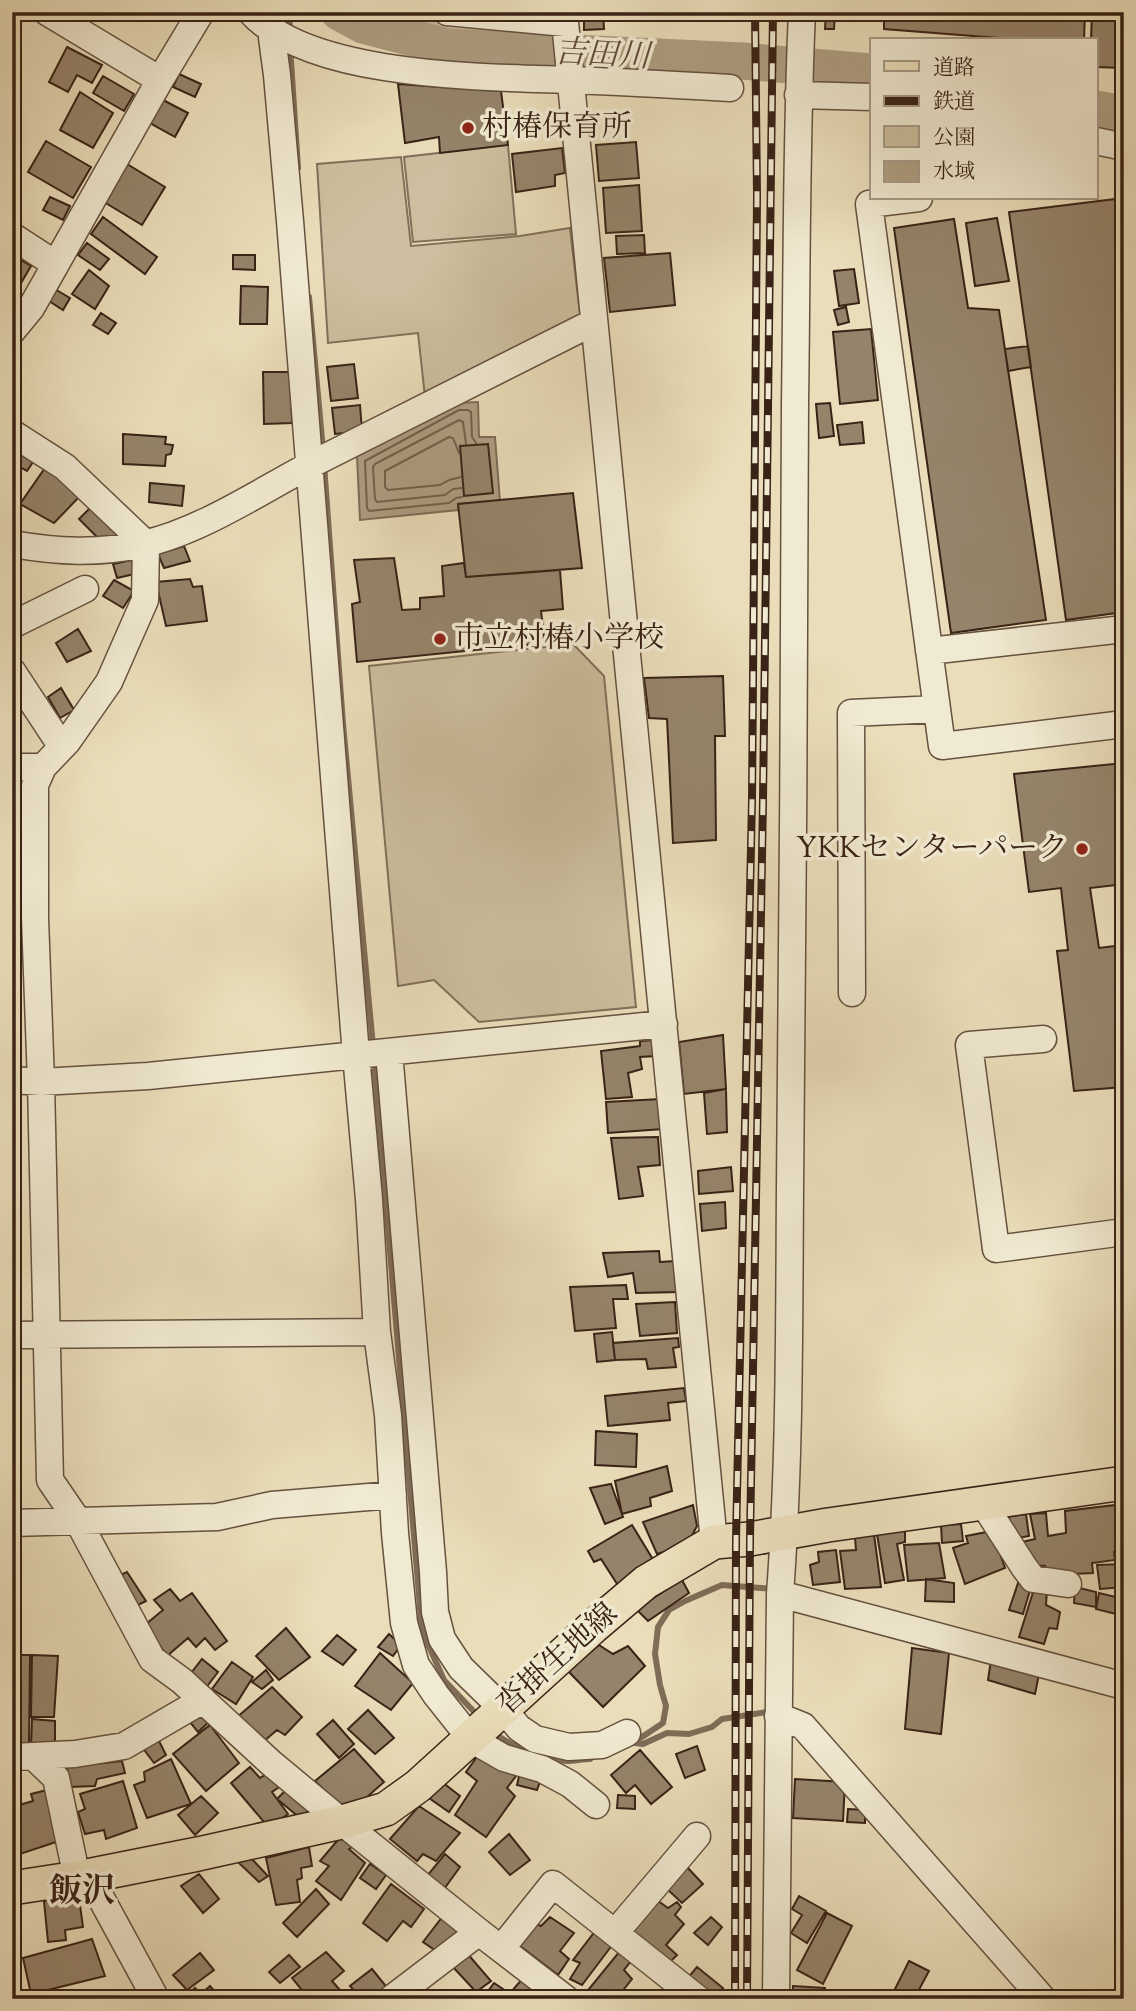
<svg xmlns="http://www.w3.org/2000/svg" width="1136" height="2011" font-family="'Sorts Mill Goudy','Noto Serif JP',serif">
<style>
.green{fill:#ccbe9e;stroke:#82705a;stroke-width:2}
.water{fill:#ae9e82;stroke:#7f6c57;stroke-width:2}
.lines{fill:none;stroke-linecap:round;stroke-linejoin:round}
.shore{stroke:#74604c;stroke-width:2}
.stream{stroke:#7f6c57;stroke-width:6}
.river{stroke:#ae9e82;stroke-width:37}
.building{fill:#95846b;stroke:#392216;stroke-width:2}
.minor-casing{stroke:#65513f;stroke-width:29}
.major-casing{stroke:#392216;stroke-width:36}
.minor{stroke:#f1ead2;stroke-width:26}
.major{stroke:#eadeba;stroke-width:33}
.rail-casing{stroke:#392216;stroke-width:8}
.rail{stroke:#f1ead2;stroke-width:5;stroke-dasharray:16;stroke-linecap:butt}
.poi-dot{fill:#8f2418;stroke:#f1ead2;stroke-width:2.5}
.labels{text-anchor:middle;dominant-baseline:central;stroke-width:7;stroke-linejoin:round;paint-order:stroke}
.poi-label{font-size:30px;fill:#392216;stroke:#f1ead2;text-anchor:start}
.street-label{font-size:30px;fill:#392216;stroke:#f1ead2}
.water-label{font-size:32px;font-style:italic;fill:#624d3c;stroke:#f1ead2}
.quarter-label{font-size:33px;font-weight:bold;fill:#392216;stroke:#f1ead2}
</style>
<rect width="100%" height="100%" fill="#eadeba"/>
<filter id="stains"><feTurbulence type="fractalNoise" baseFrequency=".00286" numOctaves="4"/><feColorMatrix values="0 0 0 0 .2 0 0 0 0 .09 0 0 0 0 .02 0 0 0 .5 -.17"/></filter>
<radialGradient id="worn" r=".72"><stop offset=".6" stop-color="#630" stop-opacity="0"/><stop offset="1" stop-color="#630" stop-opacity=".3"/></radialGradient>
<!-- green -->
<path class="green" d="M363 12H547L548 37H506L440 31Z
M508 145 516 234 413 242 404 157Z
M401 157 411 246 520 236 570 228 580 315 425 397 418 333 328 343 317 164Z
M573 644 604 676 636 1007 479 1022 434 980 398 986 369 666Z"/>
<!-- water -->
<path class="water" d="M478 402 479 437H495L500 501 458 504V510L360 520 357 456 457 403Z"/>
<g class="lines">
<!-- shore -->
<path class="shore" d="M459 453 453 438 449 437 385 471V487L388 490 440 485 449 480 461 477
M462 488 453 489 445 495 377 502 375 499 373 467 375 464 459 420 463 422 466 444
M462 497 456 498 449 503 369 511 367 508 365 461 459 410H468L471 412 472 437 476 443"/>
<!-- stream -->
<path class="stream" d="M289 12 290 31
M290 46 298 168
M309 297 323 450
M324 464 343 724 373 1046
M374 1061 422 1631 444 1680 480 1718
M493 1731C506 1745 547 1761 567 1761 574 1761 583 1759 590 1759
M633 1743 663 1723 666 1706 660 1685 655 1654 658 1627 669 1610 685 1601 722 1585 774 1589
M635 1743 643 1744 667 1733 689 1734 712 1727 722 1719 773 1711"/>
<!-- river -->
<path class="river" d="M339 12 363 25 447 47 742 61 872 72
M1096 109 1124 114"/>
</g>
<!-- building -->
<path class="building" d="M584 12H603L604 29 584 30Z
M826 12H835L834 29H825Z
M884 12H1085L1084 40H1024L884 29Z
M1092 12H1124V68L1096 67V40H1091Z
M67 47 102 65 92 83 77 75 68 92 49 82Z
M179 74 201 84 195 97 173 87Z
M103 76 134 94 124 111 93 93Z
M398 84 501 91 508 145 440 153 439 137 405 143Z
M80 92 113 113 93 148 60 130Z
M163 100 188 113 175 137 150 123Z
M46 141 91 167 73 198 28 172Z
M636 142 639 178 599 181 596 145Z
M562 148 565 173 555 175V186L516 192 512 154Z
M127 164 165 187 142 225 104 202Z
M639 185 642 231 606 233 603 188Z
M50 197 70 206 63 220 43 210Z
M1124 198V612L1066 620 1009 212Z
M103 217 157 257 145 274 91 234Z
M997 218 1009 281 975 286 966 223Z
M954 219 968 308 999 310 1046 620 951 633 894 228Z
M644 235 645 253 617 254 616 236Z
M87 243 109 259 100 270 78 255Z
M670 253 675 305 610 312 604 258Z
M12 255 31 266 14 295 12 294Z
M233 255H255V270L233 269Z
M854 269 859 303 839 306 834 271Z
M89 270 109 286 95 309 72 294Z
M241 286 268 287 267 324H240Z
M53 288 70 298 63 310 46 299Z
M846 307 849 322 838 325 834 310Z
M101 313 116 323 108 334 93 325Z
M871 329 878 400 840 404 833 332Z
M1028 346 1031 367 1008 371 1005 349Z
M354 364 358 398 331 401 327 367Z
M263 372H291L292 423 264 424Z
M830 403 834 436 819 438 816 404Z
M360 405 362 431 335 434 332 408Z
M862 422 864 443 840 445 837 425Z
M123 434 166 437 165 444 173 445 171 454 166 455 165 466 123 464Z
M12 442 37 456 27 471 12 463Z
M488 444 493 493 464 496 460 446Z
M45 468 82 494 54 523 20 504Z
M150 483 184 486 182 506 149 502Z
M573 493 582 568 466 577 458 504Z
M93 505 127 535 102 542 79 519Z
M184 546 190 561 164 568 158 554Z
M394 558 402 610 420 609V598L444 596 442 566 464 563 466 577 560 570 563 609 541 611 545 643 357 662 352 604 360 602 354 560Z
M136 559 139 573 117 578 113 564Z
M190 579 193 587 202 586 207 621 166 626 156 582Z
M114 580 134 591 123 608 103 596Z
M78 629 91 651 67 662 56 643Z
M723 676 725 736H715L716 840 673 843 667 719 649 718 644 678Z
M61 688 74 710 60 718 48 697Z
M1124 763V884L1090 888 1099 948 1124 945V1087L1074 1091 1057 951 1068 950 1061 888 1029 892 1014 774Z
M723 1035 726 1089 684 1094 679 1042Z
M655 1040 656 1056 640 1057 642 1069 628 1073 632 1097 606 1099 601 1051 640 1046V1041Z
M726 1089 727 1132 707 1134 704 1093Z
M660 1099 663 1129 608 1133 606 1102Z
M658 1137 660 1165 638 1167 643 1196 619 1199 611 1138Z
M731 1167 733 1191 699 1194 698 1171Z
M725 1202 726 1228 702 1231 700 1204Z
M659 1251 660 1262 675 1261 679 1292 636 1293 633 1273 608 1277 603 1253Z
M626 1285 628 1299H613L616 1328 575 1331 570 1287Z
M675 1302 677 1333 640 1336 636 1304Z
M612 1332 615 1360 597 1362 594 1334Z
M678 1338 679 1347 673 1348 676 1367 648 1369 646 1359 615 1360 613 1343Z
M684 1388 686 1401 668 1403 670 1420 608 1426 605 1396Z
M596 1431 637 1434 636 1467 595 1465Z
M667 1466 672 1491 650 1498 651 1506 622 1514 615 1481Z
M611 1484 623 1517 605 1524 590 1488Z
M1124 1504V1551L1114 1552 1115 1560 1092 1563 1093 1573 1048 1575 1045 1566 1029 1565 1022 1542 1035 1539 1030 1514 1046 1513 1048 1536 1066 1533 1065 1511Z
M693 1505 697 1526 687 1545 657 1554 643 1522Z
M1026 1514 1029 1536 1011 1539 1007 1517Z
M961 1524 963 1541 942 1543 941 1525Z
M632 1525 657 1566 619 1587 601 1559 594 1562 588 1551Z
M905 1530V1542L897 1544 904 1580 885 1583 877 1534Z
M992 1531 1005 1568 965 1584 953 1548 968 1543 966 1536Z
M874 1534 881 1587 845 1589 840 1551 856 1550 855 1537Z
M939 1543 945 1578 908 1581 904 1545Z
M836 1550 840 1582 813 1585 810 1565 819 1562 818 1552Z
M1124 1564V1587L1100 1589 1097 1565Z
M127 1572 146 1601 132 1608 116 1577Z
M926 1579 954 1583V1602L925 1601Z
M682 1580 689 1593 648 1621 636 1609Z
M1018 1583 1031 1587 1023 1614 1009 1610Z
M1075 1587 1096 1592V1607L1074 1603Z
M170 1589 180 1601 192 1593 227 1641 215 1650 205 1638 196 1647 188 1638 167 1656 145 1625 163 1610 154 1600Z
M1034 1589 1047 1590 1046 1605 1060 1612 1057 1629 1049 1628 1044 1644 1019 1637Z
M1099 1593 1124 1599V1616L1096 1609Z
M286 1628 310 1657 279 1680 256 1656Z
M389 1634 401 1645 393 1656 378 1647Z
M337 1635 356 1650 343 1665 322 1651Z
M599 1645 613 1654 628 1646 645 1666 603 1707 568 1671Z
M912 1648 949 1653 941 1734 905 1729Z
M380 1653 413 1683 391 1710 355 1686Z
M12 1655H30L29 1748H12Z
M32 1655 58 1656 54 1717H31Z
M202 1659 218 1672 205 1689 188 1677Z
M991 1660 1039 1674 1035 1694 988 1680Z
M232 1662 253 1677 236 1704 212 1689Z
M266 1670 273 1680 262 1689 252 1682Z
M272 1687 302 1717 285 1735 277 1730 263 1742 235 1719Z
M203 1710 212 1719 198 1732 190 1722Z
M368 1710 394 1738 375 1754 348 1729Z
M32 1719 55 1721V1748L31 1746Z
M333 1720 354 1744 339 1758 317 1734Z
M210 1725 239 1763 206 1791 173 1754Z
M157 1737 166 1755 154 1763 142 1747Z
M697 1746 705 1770 685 1778 676 1754Z
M354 1749 384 1782 348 1814 315 1781Z
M640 1750 672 1787 651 1804 635 1785 626 1793 611 1775Z
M479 1754 516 1776 507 1788 515 1796 486 1837 455 1815 477 1781 466 1772Z
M171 1759 191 1804 147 1818 134 1785 145 1781 144 1772Z
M122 1761 125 1773 97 1779 95 1786 70 1787 67 1767Z
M250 1767 260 1778 272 1770 285 1783 272 1792 288 1814 269 1828 231 1783Z
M521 1768 542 1776 537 1790 517 1785Z
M795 1779 845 1782 843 1821 793 1818Z
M123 1781 137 1828 106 1839 104 1830 85 1834 78 1812 85 1809 80 1794Z
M442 1782 460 1796 449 1812 429 1798Z
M289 1787 315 1811 305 1822 277 1799Z
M47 1790 62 1840 14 1856 12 1807 33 1801 31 1794Z
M618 1795 635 1796V1809L617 1808Z
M201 1796 218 1813 195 1835 178 1815Z
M419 1806 460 1833 436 1861 423 1854 417 1861 390 1839Z
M848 1809 865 1810V1823L847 1822Z
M509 1834 530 1860 510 1875 489 1852Z
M342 1835 356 1844 349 1849 365 1863 341 1900 316 1881 329 1866 320 1861Z
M309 1847 312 1866 301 1868 302 1878 297 1880 300 1902 276 1905 266 1858Z
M445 1854 460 1867 444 1889 427 1876Z
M250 1857 268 1876 259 1882 239 1863Z
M370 1864 386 1875 376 1889 360 1878Z
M686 1866 703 1884 682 1903 667 1889Z
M199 1874 219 1899 203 1913 181 1886Z
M391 1884 424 1909 411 1927 403 1921 387 1941 363 1923Z
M316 1889 329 1904 297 1937 283 1923Z
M799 1896 826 1911 807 1943 791 1933 802 1915 792 1909Z
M79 1898 83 1927 65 1930 66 1940 48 1942 44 1901Z
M654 1898 668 1908 677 1902 681 1907 675 1915 684 1924 666 1945 677 1955 668 1964 625 1932Z
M12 1904H15L20 1953 12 1954Z
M827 1913 852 1926 823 1984 797 1970Z
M443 1916 465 1931 442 1955 423 1942Z
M550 1917 574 1933 560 1951 569 1959 558 1975 516 1943 531 1922 541 1926Z
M711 1917 722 1927 708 1945 694 1933Z
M596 1930 613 1944 582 1985 570 1979 580 1963 573 1960Z
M92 1939 105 1976 31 1994 23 1958Z
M620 1951 631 1961 624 1970 632 1979 616 1999H589L584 1995Z
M326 1952 344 1971 332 1981 340 1990 330 1999H309L292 1978Z
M466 1952 491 1981 476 1992 452 1966Z
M200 1953 214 1970 187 1990 173 1975Z
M289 1955 300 1967 280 1983 269 1972Z
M909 1961 929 1971 914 1999H910L894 1991Z
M697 1967 723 1988 712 1999H709L687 1979Z
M372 1969 389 1990 377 1999H361L350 1986Z
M523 1978 551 1999H505Z
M494 1983 506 1991 500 1999H482Z
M210 1986 221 1999H183L195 1988 201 1994Z
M793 1986 825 1988V1999H793Z"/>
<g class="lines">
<defs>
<path id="minor" d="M47 12 160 80
M251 12C310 78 487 77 571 80 624 82 677 85 730 88
M447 12 565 23
M564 12 714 1542
M271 30 277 75 290 221 356 1055 369 1199 377 1332 388 1415 395 1533 404 1623 416 1665 436 1695 471 1739 504 1758 542 1769 570 1784 596 1805
M798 95 872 97
M1096 141 1124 147
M919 198 869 204 942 746 1124 724
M12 236 55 264
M12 331 31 308 160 80 201 12
M12 433 65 467 146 544 145 600 109 682 67 742 43 767 35 785V918L41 1082 50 1480 78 1521 152 1659 182 1681 271 1763 342 1822 479 1932 566 1999
M12 544C59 552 97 554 143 544 199 532 259 492 310 465 405 417 500 370 594 322
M12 625 85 589
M929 651 1124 629
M12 671 62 747
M12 767H43
M852 993 851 713 937 709
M1043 1039 969 1045 996 1249 1124 1232
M389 1052 433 1572 435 1612 442 1639 461 1668 503 1709 519 1728 535 1739 569 1747 602 1745 627 1733
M12 1080 41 1082 148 1076 664 1024
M12 1335 377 1332
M983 1503 1024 1567 1033 1579 1068 1584
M12 1523 217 1517 272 1505 393 1495
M780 1594 1124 1686
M778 1716 803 1726 1043 1999
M33 1756 56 1778 77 1878
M12 1757 75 1754 124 1746 203 1700
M89 1876 156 1999
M615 1933 697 1836
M501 1949 553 1884 698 1999
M391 1999 479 1932
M776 1999 780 1594C790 1459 789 1324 790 1189 794 927 793 664 795 402 797 272 796 142 802 12"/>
<path id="major" d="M12 1888 77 1878 198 1854 342 1822 386 1809 418 1786 593 1627 646 1582 714 1542 750 1539 828 1525 1124 1483"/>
</defs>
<!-- minor casing -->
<use href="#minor" class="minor-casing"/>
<!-- major casing -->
<use href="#major" class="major-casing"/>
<!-- minor -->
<use href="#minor" class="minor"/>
<!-- major -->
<use href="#major" class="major"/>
<defs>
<path id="rail" d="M735 1999 736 1540 752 800 757 196 755 12
M747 1999 750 1539 763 800 773 12"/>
</defs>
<!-- rail casing -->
<use href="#rail" class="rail-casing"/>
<!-- rail -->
<use href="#rail" class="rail"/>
</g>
<!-- markers -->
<g class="poi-dot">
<circle cx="468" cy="128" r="7"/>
<circle cx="440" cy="639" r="7"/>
<circle cx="1082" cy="849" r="7"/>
</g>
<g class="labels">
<!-- poi labels -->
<g class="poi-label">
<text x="482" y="128">村椿保育所</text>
<text x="454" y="639">市立村椿小学校</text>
<text x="1068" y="849" text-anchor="end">YKKセンターパーク</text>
</g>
<!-- street labels -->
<g class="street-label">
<text transform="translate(558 1660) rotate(-42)">沓掛生地線</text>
</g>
<!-- water labels -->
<g class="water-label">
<text transform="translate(602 56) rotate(3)">吉田川</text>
</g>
<!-- quarter labels -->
<g class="quarter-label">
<text x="82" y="1893">飯沢</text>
</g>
</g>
<!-- margin -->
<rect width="1136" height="2011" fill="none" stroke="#eadeba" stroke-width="42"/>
<rect x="14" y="14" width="1108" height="1983" fill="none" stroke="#392216" stroke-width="3.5"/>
<rect x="21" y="21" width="1094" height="1969" fill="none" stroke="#392216" stroke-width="2"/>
<!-- legend -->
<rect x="870" y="38" width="228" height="161" fill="#f1ead2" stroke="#a79a87" stroke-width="2"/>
<rect x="884" y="61" width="35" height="10" fill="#eadeba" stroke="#a79a87" stroke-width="2"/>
<text x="933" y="74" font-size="21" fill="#392216">道路</text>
<rect x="884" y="96" width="35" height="10" fill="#392216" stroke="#a79a87" stroke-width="2"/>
<text x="933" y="108" font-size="21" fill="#392216">鉄道</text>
<rect x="884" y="126" width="35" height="21" fill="#ccbe9e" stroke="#a79a87" stroke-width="2"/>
<text x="933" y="144" font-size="21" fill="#392216">公園</text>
<rect x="884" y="161" width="35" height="21" fill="#ae9e82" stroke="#a79a87" stroke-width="2"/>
<text x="933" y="178" font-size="21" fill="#392216">水域</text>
<rect width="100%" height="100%" filter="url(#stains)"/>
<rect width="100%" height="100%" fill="url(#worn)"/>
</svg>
